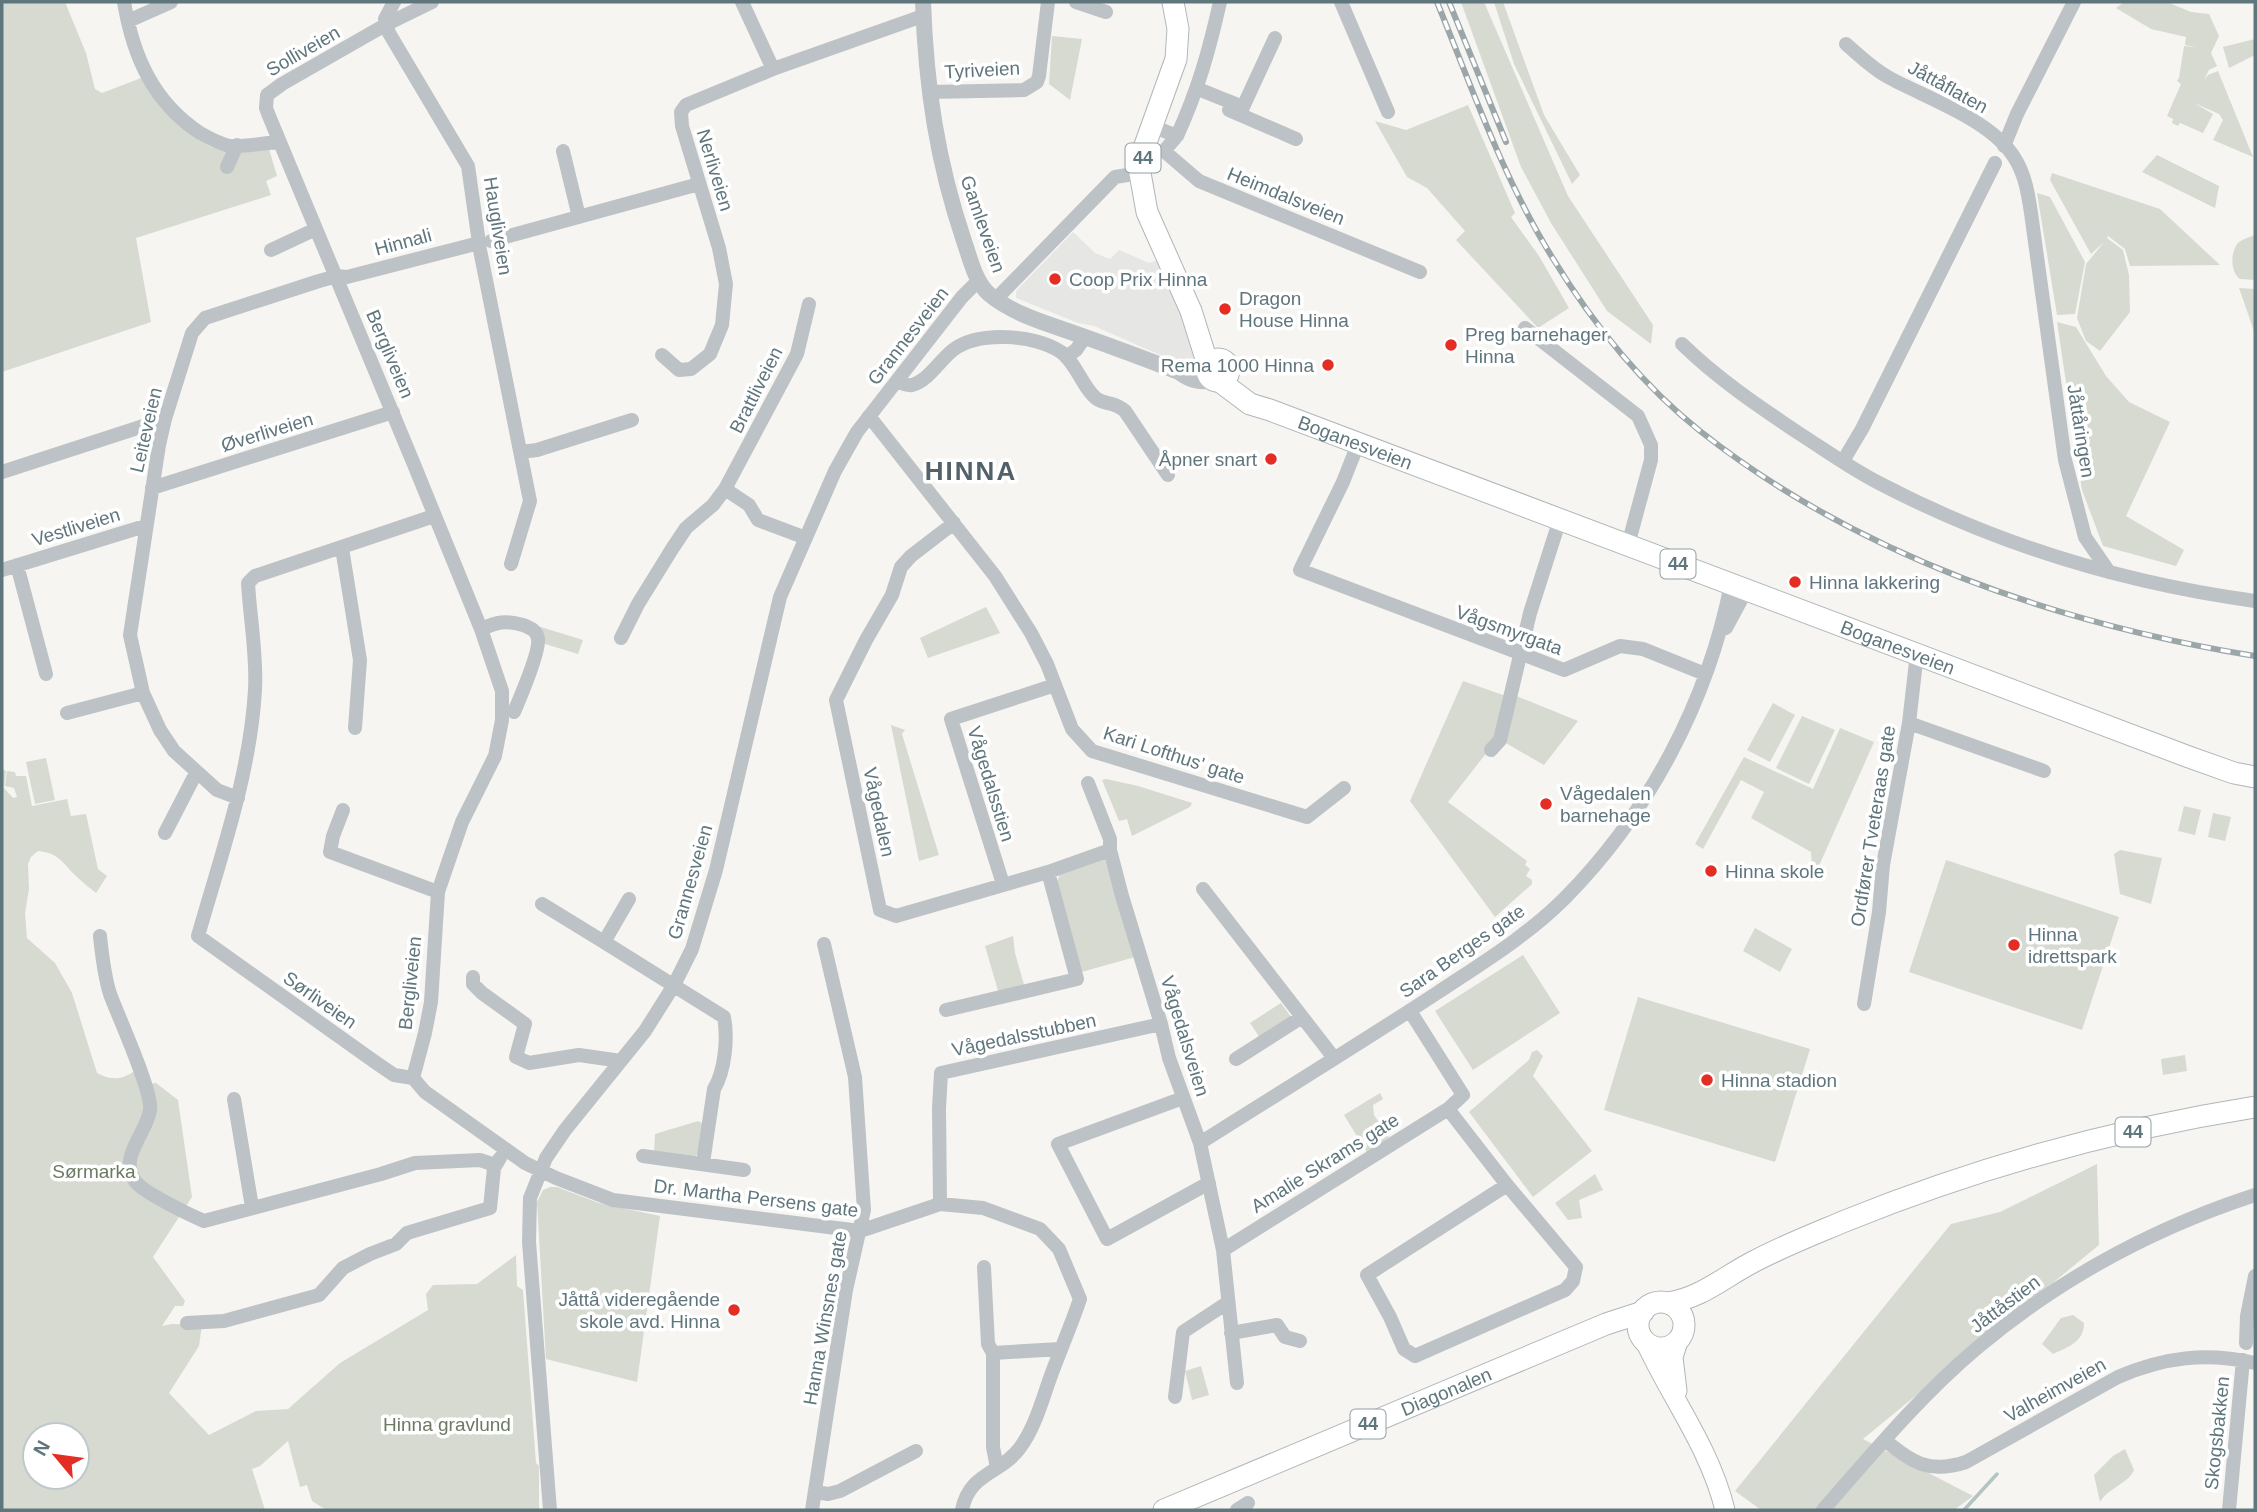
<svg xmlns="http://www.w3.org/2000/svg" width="2257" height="1512" font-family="Helvetica,sans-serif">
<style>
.built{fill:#e6e7e5}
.green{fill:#d6dad1;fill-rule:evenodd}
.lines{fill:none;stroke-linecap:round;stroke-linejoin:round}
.stream{stroke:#b3c4c5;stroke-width:3.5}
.secondary-casing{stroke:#aeb7b9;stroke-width:21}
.primary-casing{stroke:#b0b6b9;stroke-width:23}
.minor{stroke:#bcc2c5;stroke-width:14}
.tertiary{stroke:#bcc2c5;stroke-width:16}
.secondary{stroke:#fff;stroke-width:19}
.primary{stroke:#fff;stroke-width:21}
.rail-casing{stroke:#9ba6a9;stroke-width:6}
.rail{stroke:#fff;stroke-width:3.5;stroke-dasharray:10;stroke-linecap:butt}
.poi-dot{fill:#e42d23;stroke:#fff;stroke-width:2.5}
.labels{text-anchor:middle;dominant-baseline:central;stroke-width:7;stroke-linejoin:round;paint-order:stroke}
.shield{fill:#fff;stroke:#909fa4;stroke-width:2}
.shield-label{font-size:18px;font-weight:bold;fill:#60767d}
.street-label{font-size:19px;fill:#60767d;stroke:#fff}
.poi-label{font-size:19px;fill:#60767d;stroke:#fff;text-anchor:start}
.park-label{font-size:19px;fill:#6c7a63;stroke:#fff}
.district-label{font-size:26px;font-weight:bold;letter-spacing:2px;fill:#526268;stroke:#fff}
</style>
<rect width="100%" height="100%" fill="#f6f5f2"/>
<!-- built -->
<path class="built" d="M1073 232 1095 253 1110 259 1119 250 1149 263 1158 260 1194 335 1196 361 1193 364 1178 363 1094 326 1078 323 1016 298V291Z"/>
<!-- green -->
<path class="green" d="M2 2H65L86 53 95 89 102 93 141 78C164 108 190 147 231 152 242 154 257 150 269 149L277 176 266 181 271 195 136 238 151 322 2 372Z
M1461 2H1484L1568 196 1653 325 1651 344 1607 311 1551 223 1521 167Z
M1494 2H1503L1544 115 1580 175 1572 184 1514 64Z
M2124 2H2167L2191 12 2209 14 2219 36 2211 53 2217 66 2209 70 2204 80 2208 75 2218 71 2253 157 2213 140 2223 120 2219 114 2194 103 2213 114 2203 133 2180 123 2178 126 2172 123 2173 119 2167 116 2181 84 2177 81 2179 78 2184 46 2197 47 2185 45 2186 37 2151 29 2116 8Z
M1052 36 1082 39 1070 100 1049 84Z
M2255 39V55L2229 68 2223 47Z
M1468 105 1515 213 1511 217 1539 256 1569 308 1538 328 1456 240 1465 231 1427 188 1407 177 1375 121 1406 130Z
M2157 155 2219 186 2215 208 2142 172Z
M2052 173 2160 209 2220 265 2130 266 2125 249 2108 236 2107 238 2123 250 2129 275 2130 312 2100 351 2086 341 2077 318 2086 264 2104 242 2091 254 2050 180Z
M2037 193 2050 197 2085 262 2075 314 2057 315Z
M2255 235V280L2240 279C2230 272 2230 251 2239 242 2243 239 2250 237 2255 235Z
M2239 288 2255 289V334Z
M2057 322 2076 327 2106 376 2129 402 2170 422 2126 516 2184 550 2176 566 2103 546 2082 490Z
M986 607 1000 633 928 658 920 638Z
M531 624 583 640 578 654 542 643Z
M1463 681 1506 696 1495 742 1448 802 1527 861 1525 865 1530 869 1526 876 1532 880V884L1495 917 1410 801Z
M1514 695 1578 721 1544 765 1504 742Z
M1773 703 1795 715 1770 762 1747 750Z
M1802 716 1835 730 1809 784 1776 768Z
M891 725 905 730 902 734 939 855 919 861Z
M1840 728 1874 742 1818 868 1812 867 1811 852 1751 818 1764 792 1741 780 1703 849 1695 844 1744 757 1813 789Z
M46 758 55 800 35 804 26 762Z
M2 769 6 771 4 788 13 798 17 797 14 788 5 786 7 771 15 772 16 776H26L32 806 67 799 71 816 86 814 98 869 107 876 96 893C90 888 83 883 77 877 63 864 60 853 38 851L31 857 28 864 29 889 25 913 27 938 55 963 72 993 97 1073C112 1081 122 1080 136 1070L141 1085 156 1083 178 1100 192 1197 153 1257 185 1301 183 1306H175L162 1326 172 1324 202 1325 199 1346 169 1393 209 1435 256 1411 288 1409 340 1363 428 1310 426 1294 433 1285 477 1284 516 1255 517 1286 523 1290 536 1463 539 1466V1510H326L312 1501 307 1485 300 1487 288 1441 260 1466 252 1469 265 1510H2ZM35 1435H77V1477H35Z
M1106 779 1138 786 1192 803 1190 807 1132 836 1127 819 1119 821 1102 780Z
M2184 806 2201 810 2195 835 2178 831Z
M2213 813 2231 817 2225 841 2208 837Z
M2120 850 2162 858 2151 904 2120 894 2114 854Z
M1100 859 1105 860 1135 957 1078 973 1056 885 1060 873Z
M1946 860 2119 917 2082 1030 1909 972Z
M1755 928 1792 949 1780 972 1743 951Z
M1013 936 1015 953 1025 988 999 994 985 946Z
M1523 955 1560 1013 1473 1070 1435 1011Z
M1638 997 1810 1049 1775 1162 1604 1110Z
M1281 1003 1291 1017 1260 1038 1250 1023Z
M1537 1050 1543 1056 1533 1076 1592 1151 1533 1197 1469 1112 1529 1060 1532 1052Z
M2185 1055 2187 1071 2163 1075 2161 1059Z
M1380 1093 1383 1099 1373 1105 1374 1115 1389 1137 1368 1154 1344 1115Z
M698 1121 703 1124 699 1154 693 1157 654 1153 655 1134Z
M2097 1164 2099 1245 1863 1439 1973 1496 1954 1510H1761L1735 1491 1951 1224 2000 1212Z
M1595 1174 1603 1190 1579 1200 1582 1218 1568 1220 1555 1203Z
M550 1187H557L599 1203 660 1216 637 1382 546 1359 537 1202 543 1190Z
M2073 1315 2084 1323C2084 1342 2068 1347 2053 1354L2042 1344 2061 1318Z
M1201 1366 1209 1395 1192 1400 1185 1371Z
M2125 1449 2134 1470C2128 1484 2108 1488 2100 1502L2094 1475 2113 1456Z"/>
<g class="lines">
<!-- stream -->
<path class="stream" d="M1964 1510 1997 1474"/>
<defs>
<path id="secondary" d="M1645 1341C1671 1398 1710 1448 1725 1510
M1677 1391 1673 1357 1678 1341"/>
<g id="primary">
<path d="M1173 2 1178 29 1176 59 1144 148 1140 173 1147 212 1191 311 1208 365"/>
<circle cx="1218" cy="370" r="11"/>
<path id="s1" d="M1218 380 1250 404 1270 410 2189 757 2234 773 2255 777"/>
<circle cx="1661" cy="1325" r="23"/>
<path d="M1668 1303C1701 1298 1724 1277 1753 1262 1783 1246 1814 1234 1845 1221 1976 1168 2116 1129 2255 1107"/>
<path id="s2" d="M1164 1510 1606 1324 1643 1312"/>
</g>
</defs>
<!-- secondary casing -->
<use href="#secondary" class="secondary-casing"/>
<!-- primary casing -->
<use href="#primary" class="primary-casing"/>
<!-- minor -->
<path class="minor" d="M124 2C133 56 153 102 200 133 209 138 220 144 230 146 245 147 263 143 278 142
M394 2 385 19 389 33 468 166 480 250 530 501 511 564
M742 2 773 69
M1076 2 1106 12
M1341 2 1388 112
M128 21 171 2
M1846 44C1860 56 1872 68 1888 77 1926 98 1990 119 2014 157 2025 174 2028 193 2031 213L2065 460 2085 537 2109 572
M1198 89 1243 107 1275 38
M930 92 1024 90 1037 82 1039 76 1048 2
M1229 110 1296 139
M1152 126 1177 136C1198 90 1209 51 1220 2
M1177 136 1164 151 1199 181 1420 272
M2004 146 2017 114 2074 2
M563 151 579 217
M227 167 237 145
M491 241 699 184
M271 250 316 229
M996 299 1115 177 1140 173
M1525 328 1638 416 1651 445V460L1628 545
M1682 344C1718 379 1758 406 1800 434 1825 450 1850 468 1877 482 1995 544 2123 583 2255 601
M662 355 679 370 691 369 710 354 722 325 726 284 719 248 682 126 681 112 686 105 773 69 917 18 924 20
M1066 357 1076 350 1085 337
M897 381C902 383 906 386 912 385 928 381 940 360 953 350 978 331 1035 334 1061 352 1075 361 1084 390 1097 399 1106 405 1114 401 1125 411L1168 475
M869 416 995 576 1031 633 1047 664 1072 729 1092 751 1307 817 1344 788
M1358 444 1343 482 1300 570 1564 670 1620 646 1643 649 1705 674
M521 452 537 450 632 420
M1843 461 1862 429 1995 163
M2 472 165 419
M152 488 393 412
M725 489 749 505 758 520 806 538
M434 516 255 576 248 583C250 619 257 654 255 690 250 775 221 855 198 936L375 1062 394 1075 413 1078 425 1092 525 1163 556 1178 613 1200 860 1231 940 1204 983 1208 1040 1229 1059 1249 1080 1299C1072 1323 1062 1346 1053 1370 1043 1396 1036 1427 1019 1449 999 1475 969 1473 962 1510
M954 523 911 556 901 567 892 595 866 640 836 700 880 910 896 916 1048 872 1110 850
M342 548 360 660 355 728
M17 565 46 674
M2 570 145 526
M1726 628 1747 589
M481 629C497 622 505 620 523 625 530 628 537 630 538 639 540 651 520 698 514 712
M621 638 638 604 672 549 686 528 713 505 725 489 797 354 809 304
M67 713 143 693
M1909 723 2044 771
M1491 750 1500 740 1530 613 1560 519
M1088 783 1110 839V850L1122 896 1161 1024 1169 1058 1200 1143 1223 1250 1237 1383
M238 798 217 790 174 751 160 730 143 693 130 635 159 445 165 419 192 333 205 318 319 281 337 276 347 277 479 243
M343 810 333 836 330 852 438 892
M165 833 196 773
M1003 884 951 719 1055 685
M1203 889 1334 1058
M629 899 604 942 724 1017C728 1038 725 1071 714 1089L703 1163
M542 904 604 942
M100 936C102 955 104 975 110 994 118 1016 153 1092 150 1110 147 1133 118 1157 135 1181 142 1192 190 1215 204 1221L381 1174 415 1163 480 1160 495 1165
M473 977V984L482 993 525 1024 516 1057 529 1063 579 1055 621 1061
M1864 1004 1879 912 1883 865 1909 723 1917 653
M946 1010 1077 979 1048 872
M1410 1011 1463 1095 1448 1109 1507 1185 1576 1267 1573 1281 1565 1290 1415 1356 1404 1349 1390 1317 1367 1275 1507 1185
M1236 1059 1302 1017
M413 1078 425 1033 431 1002 438 892 462 822 495 756 502 720V691L481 629 413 462 269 116 266 108 267 95 282 84 387 24 432 2
M1183 1098 1058 1144 1107 1239 1209 1183
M234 1099 252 1207
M1200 1143C1279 1093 1359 1044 1437 993 1482 963 1527 936 1565 898 1649 813 1708 701 1731 584
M643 1156 744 1170
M940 1204 939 1108 941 1073 1161 1024
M1223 1250 1448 1109
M984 1267 988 1344 993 1353
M187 1323 224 1321 319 1295 343 1268 370 1254 396 1244 407 1233 490 1208 494 1168 500 1158
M1231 1333 1277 1325 1285 1337 1300 1341
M2246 1343 2247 1316 2255 1276
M1175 1397 1183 1332 1227 1303
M1885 1440C1912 1463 1930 1474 1966 1462L2118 1377C2164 1357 2206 1352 2255 1363
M997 1468 993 1447V1353L1060 1349
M815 1492 828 1494 840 1491 916 1451
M550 1510 529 1242 530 1198 546 1158 565 1130 645 1031 674 985 692 949 716 870 780 597 835 471 857 432 962 297 979 280
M812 1510 846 1290 864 1210 855 1077 824 944
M1237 1510 1248 1503
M1823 1510C1872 1454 1920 1396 1977 1348 2059 1279 2154 1228 2255 1195
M2229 1510 2243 1360"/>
<!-- tertiary -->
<path class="tertiary" d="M923 2C926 87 937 161 964 241 970 258 975 282 989 294 1015 316 1053 325 1085 337 1116 348 1148 360 1179 372 1191 381 1201 383 1215 380"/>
<!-- secondary -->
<use href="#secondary" class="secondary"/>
<!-- primary -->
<use href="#primary" class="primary"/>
<defs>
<path id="rail" d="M1437 2C1472 88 1503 178 1552 257 1591 321 1641 384 1700 431 1858 556 2059 624 2255 656
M1449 2 1506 142"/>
</defs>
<!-- rail casing -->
<use href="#rail" class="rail-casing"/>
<!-- rail -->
<use href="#rail" class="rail"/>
</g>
<!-- markers -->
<g class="poi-dot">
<circle cx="1055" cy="279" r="7"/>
<circle cx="1225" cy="309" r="7"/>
<circle cx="1451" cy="345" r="7"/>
<circle cx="1328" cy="365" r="7"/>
<circle cx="1271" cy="459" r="7"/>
<circle cx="1795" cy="582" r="7"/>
<circle cx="1546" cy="804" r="7"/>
<circle cx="1711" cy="871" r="7"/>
<circle cx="2014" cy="945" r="7"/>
<circle cx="1707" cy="1080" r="7"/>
<circle cx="734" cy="1310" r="7"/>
</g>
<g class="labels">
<!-- shield labels -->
<g class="shield">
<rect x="1125.5" y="143.5" width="35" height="29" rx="5"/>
<rect x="1660.5" y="549.5" width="35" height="29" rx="5"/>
<rect x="2115.5" y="1117.5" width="35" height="29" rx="5"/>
<rect x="1350.5" y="1409.5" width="35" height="29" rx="5"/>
</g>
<g class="shield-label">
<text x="1143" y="158">44</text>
<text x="1678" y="564">44</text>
<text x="2133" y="1132">44</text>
<text x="1368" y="1424">44</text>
</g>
<!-- street labels -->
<g class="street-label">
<text transform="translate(303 51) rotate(-30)">Solliveien</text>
<text transform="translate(982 70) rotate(-3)">Tyriveien</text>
<text transform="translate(1948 87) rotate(29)">Jåttåflaten</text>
<text transform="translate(715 170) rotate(73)">Nerliveien</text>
<text transform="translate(1286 196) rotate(22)">Heimdalsveien</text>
<text transform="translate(983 224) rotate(71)">Gamleveien</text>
<text transform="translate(498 226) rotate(81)">Haugliveien</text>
<text transform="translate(403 242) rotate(-15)">Hinnali</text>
<text transform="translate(908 336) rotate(-52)">Grannesveien</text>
<text transform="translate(390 354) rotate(67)">Bergliveien</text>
<text transform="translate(756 390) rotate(-63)">Brattliveien</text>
<text transform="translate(146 430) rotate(-77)">Leiteveien</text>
<text transform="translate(2081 431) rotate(81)">Jåttåringen</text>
<text transform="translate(267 432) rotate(-17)">Øverliveien</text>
<text stroke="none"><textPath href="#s1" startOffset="152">Boganesveien</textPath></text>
<text transform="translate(76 527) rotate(-17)">Vestliveien</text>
<text transform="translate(1509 630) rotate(20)">Vågsmyrgata</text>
<text stroke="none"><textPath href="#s1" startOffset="732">Boganesveien</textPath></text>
<text transform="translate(1174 755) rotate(18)">Kari Lofthus' gate</text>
<text transform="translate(991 784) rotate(73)">Vågedalsstien</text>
<text transform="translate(879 812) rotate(78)">Vågedalen</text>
<text transform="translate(1873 826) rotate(-81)">Ordfører Tveteraas gate</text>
<text transform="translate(690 882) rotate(-74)">Grannesveien</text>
<text transform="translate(1462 951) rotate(-35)">Sara Berges gate</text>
<text transform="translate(410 983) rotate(-84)">Bergliveien</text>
<text transform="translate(320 1000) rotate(35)">Sørliveien</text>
<text transform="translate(1024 1035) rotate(-12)">Vågedalsstubben</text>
<text transform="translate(1185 1036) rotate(73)">Vågedalsveien</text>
<text transform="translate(1325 1163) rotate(-32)">Amalie Skrams gate</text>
<text transform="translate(756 1198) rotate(7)">Dr. Martha Persens gate</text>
<text transform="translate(2005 1304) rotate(-37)">Jåttåstien</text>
<text transform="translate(825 1318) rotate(-80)">Hanna Winsnes gate</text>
<text transform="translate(2055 1390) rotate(-29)">Valheimveien</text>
<text stroke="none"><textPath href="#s2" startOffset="306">Diagonalen</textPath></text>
<text transform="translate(2217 1433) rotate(-84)">Skogsbakken</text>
</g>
<!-- poi labels -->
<g class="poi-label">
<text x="1069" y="279">Coop Prix Hinna</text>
<text x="1239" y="298">Dragon<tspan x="1239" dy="22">House Hinna</tspan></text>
<text x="1465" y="334">Preg barnehager<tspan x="1465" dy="22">Hinna</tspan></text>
<text x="1314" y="365" text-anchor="end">Rema 1000 Hinna</text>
<text x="1257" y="459" text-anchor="end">Åpner snart</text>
<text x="1809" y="582">Hinna lakkering</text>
<text x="1560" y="793">Vågedalen<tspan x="1560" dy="22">barnehage</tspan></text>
<text x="1725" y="871">Hinna skole</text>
<text x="2028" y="934">Hinna<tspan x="2028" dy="22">idrettspark</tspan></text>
<text x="1721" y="1080">Hinna stadion</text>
<text x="720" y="1299" text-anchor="end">Jåttå videregående<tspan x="720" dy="22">skole avd. Hinna</tspan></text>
</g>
<!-- park labels -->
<g class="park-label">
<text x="94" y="1171">Sørmarka</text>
<text x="447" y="1424">Hinna gravlund</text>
</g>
<!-- district labels -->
<g class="district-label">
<text x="971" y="471">HINNA</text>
</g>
</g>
<!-- border -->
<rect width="2257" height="1512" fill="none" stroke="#60767d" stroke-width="7"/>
<!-- north arrow -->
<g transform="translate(56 1456) rotate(299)"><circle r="33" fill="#ffffff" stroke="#bfc8cb" stroke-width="2"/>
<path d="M0-5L12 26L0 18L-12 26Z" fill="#e42d23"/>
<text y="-10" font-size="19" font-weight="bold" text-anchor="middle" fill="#60767d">N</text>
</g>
</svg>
